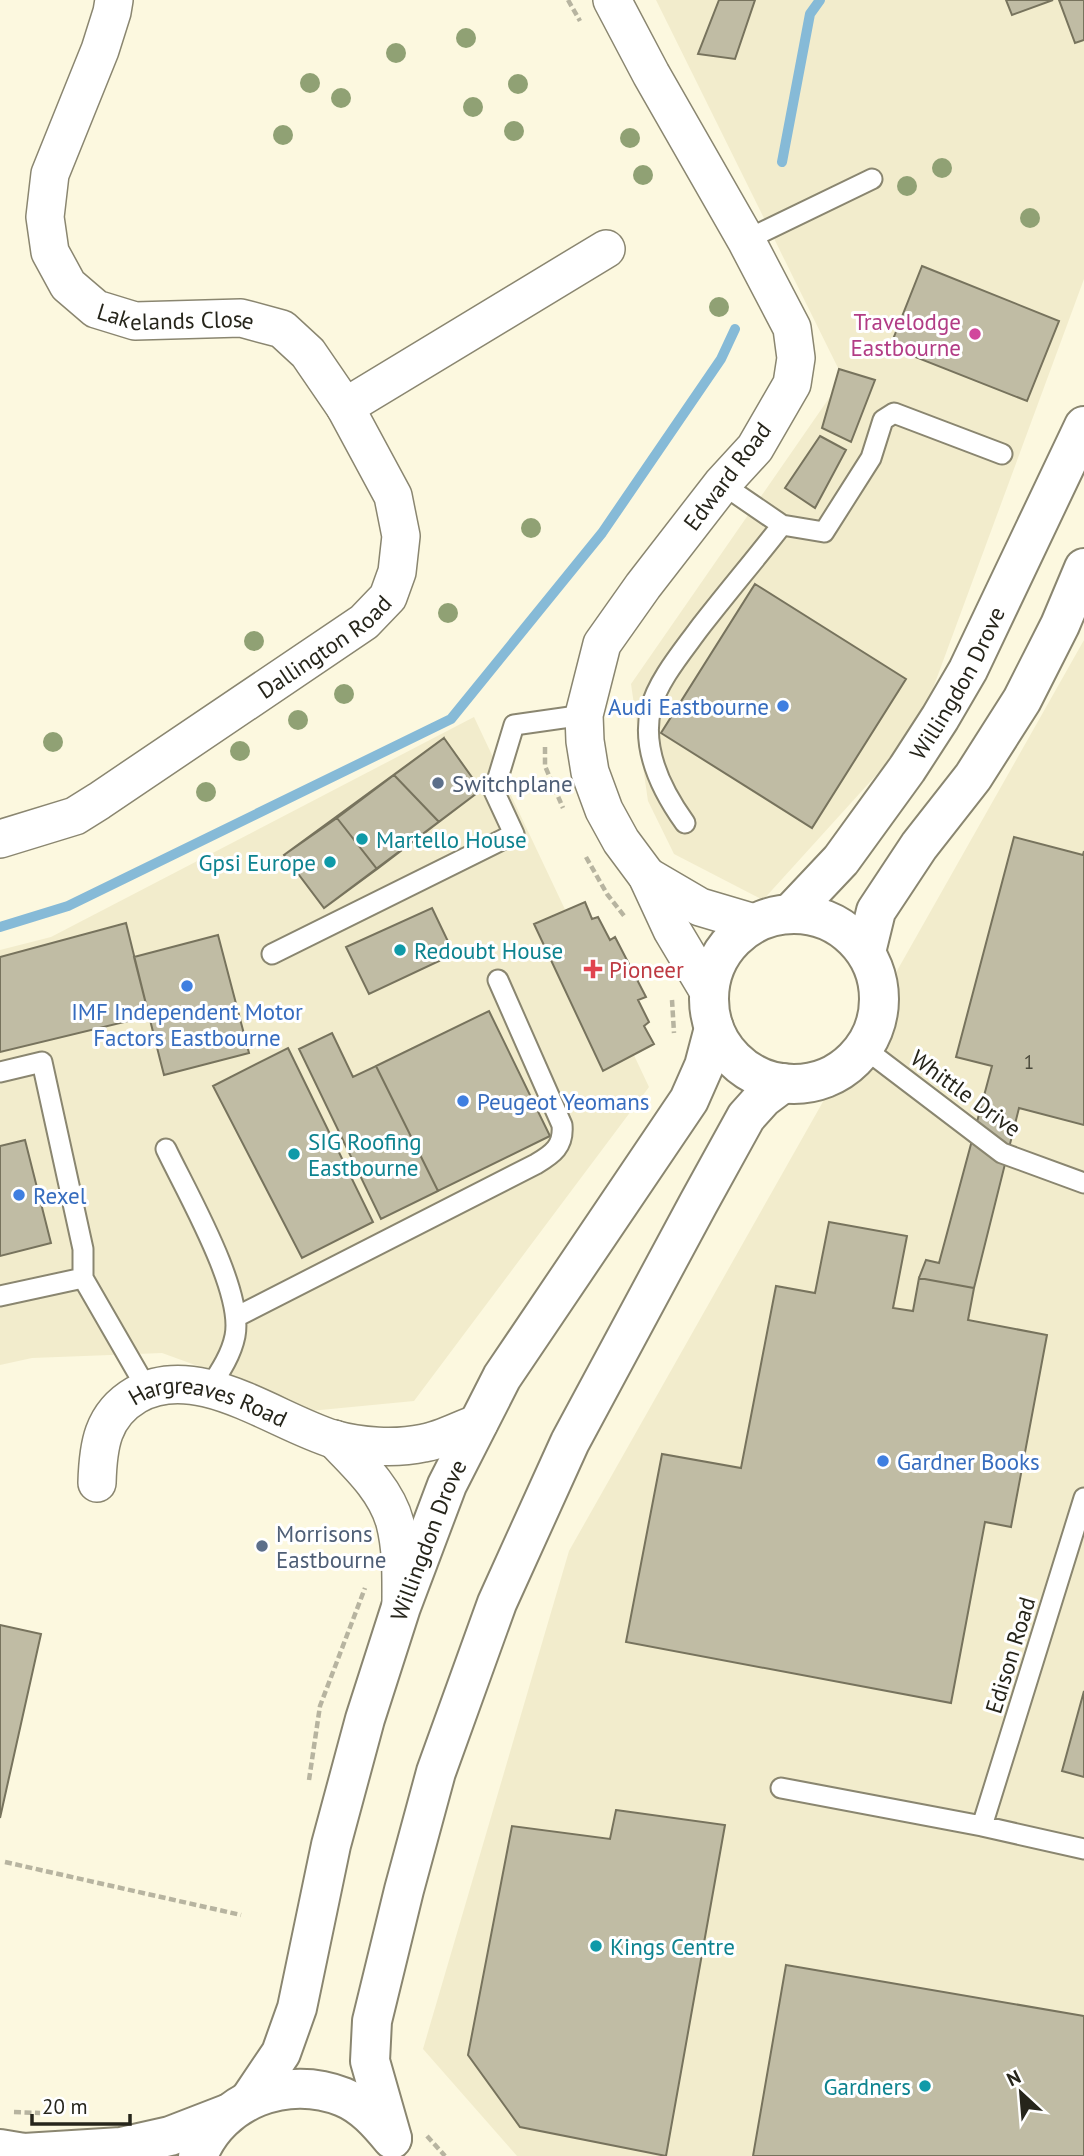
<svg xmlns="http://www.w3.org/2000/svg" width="1084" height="2156" font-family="'PT Sans',sans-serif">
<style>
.built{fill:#f2eccc}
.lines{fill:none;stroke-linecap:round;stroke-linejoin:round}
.stream{stroke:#86bad7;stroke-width:10}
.building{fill:#c0bca4;stroke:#77735d;stroke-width:2}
.lane-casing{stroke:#8a8670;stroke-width:23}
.street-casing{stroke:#8a8670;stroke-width:40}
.secondary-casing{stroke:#8a8670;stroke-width:42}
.path{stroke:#b7b4a0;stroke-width:4.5;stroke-dasharray:7 3.5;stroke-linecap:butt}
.lane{stroke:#fff;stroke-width:19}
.street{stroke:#fff;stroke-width:37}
.secondary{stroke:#fff;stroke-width:38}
.tree{fill:#90a174}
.hotel-dot{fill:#d1479c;stroke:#fff;stroke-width:2.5}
.shop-dot{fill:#3f7fe0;stroke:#fff;stroke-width:2.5}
.service-dot{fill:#5c6f8a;stroke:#fff;stroke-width:2.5}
.culture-dot{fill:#0f9aa8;stroke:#fff;stroke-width:2.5}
.health-dot{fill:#e0444e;stroke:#fff;stroke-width:2.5}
.labels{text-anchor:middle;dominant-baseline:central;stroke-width:6;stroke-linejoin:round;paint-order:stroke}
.number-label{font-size:19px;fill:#4c4b3d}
.street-label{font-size:23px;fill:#26251b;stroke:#fff}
.hotel-label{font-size:23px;fill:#b23c85;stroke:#fff;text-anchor:end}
.shop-label{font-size:23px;fill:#366cbe;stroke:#fff;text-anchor:start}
.service-label{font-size:23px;fill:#4e5e75;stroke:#fff;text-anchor:start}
.culture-label{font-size:23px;fill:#0d838f;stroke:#fff;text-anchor:start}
.health-label{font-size:23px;fill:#be3a42;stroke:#fff;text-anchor:start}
</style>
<rect width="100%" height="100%" fill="#fcf8df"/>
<!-- built -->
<path class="built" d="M656 0H1084V279L918 729 763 900 674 854 648 801 631 684 843 378Z
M1084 640V2156H517L423 2049 569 1551Z
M474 717 649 1087 414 1401 310 1411 245 1383 162 1353 32 1358 0 1365V950L51 937Z"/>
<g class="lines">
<!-- stream -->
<path class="stream" d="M782 162 810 14 820 0
M0 927 68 906 451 719 602 533 721 359 735 329"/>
</g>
<!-- building -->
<path class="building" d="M719 0H755L735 59 698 54Z
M1006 0H1053L1012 15Z
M1059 0H1084V40L1075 43Z
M922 266 1059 321 1027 401 890 347Z
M839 369 875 380 851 442 822 428Z
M820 436 846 450 815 508 785 488Z
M755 584 906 679 812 828 661 733Z
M444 738 481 790 324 908 284 855Z
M444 738 481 790 439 822 394 775Z
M394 775 439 822 377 869 337 818Z
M337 818 377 869 324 908 284 855Z
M1014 837 1083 855 1084 851V1125L1019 1108 974 1288 919 1278 926 1260 939 1263 992 1066 956 1057Z
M585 902 592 919 598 917 610 940 615 937 646 997 638 1000 649 1022 644 1026 654 1044 603 1071 534 924Z
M432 908 454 954 369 994 346 947Z
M126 923 149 1016 0 1052V957Z
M218 935 249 1053 164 1075 134 957Z
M489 1011 550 1136 438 1191 376 1066Z
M332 1033 353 1077 376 1066 438 1191 381 1219 299 1049Z
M288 1048 373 1222 302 1258 213 1086Z
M25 1140 51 1243 0 1256V1146Z
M829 1222 907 1236 893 1308 913 1311 919 1278 974 1288 968 1320 1047 1335 1011 1527 985 1522 951 1703 626 1642 662 1454 741 1468 776 1286 815 1293Z
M0 1625 41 1634 0 1818Z
M1084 1691V1777L1062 1771Z
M616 1810 725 1825 666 2156 520 2127 468 2055 512 1826 610 1839Z
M786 1965 1084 2016V2156H753Z"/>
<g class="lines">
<defs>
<path id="lane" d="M746 240 872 179
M782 525 824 532 871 458 883 420 894 413 1002 454
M685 823C662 791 641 749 651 708 657 682 682 652 698 630 725 595 754 561 782 525L722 484
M272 954 514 834 494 791 514 725 584 715
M864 1048 1002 1153 1084 1183
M0 1072 42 1062 83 1249V1278L147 1389
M166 1149C187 1193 244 1291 235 1336 231 1356 219 1373 208 1390
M0 1296 83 1278
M236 1317 536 1164C553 1154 564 1146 562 1125L498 980
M781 1788 982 1826 1084 1849
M982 1826 1084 1498"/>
<g id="street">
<path id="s1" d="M114 0 112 12 100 50 50 174 45 217 50 252 68 285 96 309 135 321 241 318 282 329 308 353 345 407"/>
<path d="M612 0 651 74 746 240 792 328 796 358 792 384 755 448 722 484 643 586 602 644 584 715 585 741 590 772 604 810 621 841 647 876 672 930 709 992"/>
<path id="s2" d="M0 839 75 816 99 801 364 622 388 597 397 572 401 536 393 496 345 407 606 249"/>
<path d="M647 876 700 907 754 923"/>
<path d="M334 1439C357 1463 386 1489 395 1523 402 1550 401 1578 401 1606"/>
<path id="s3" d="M97 1483C98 1446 102 1415 136 1395 197 1360 274 1421 333 1439 360 1447 396 1449 424 1443 442 1440 461 1429 479 1423"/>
</g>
<g id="secondary">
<path id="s4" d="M791 913 841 860 907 769 940 718 968 670 1084 426"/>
<circle cx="794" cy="999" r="85"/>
<path d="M866 952 876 911 919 846 973 777 1022 700 1060 625 1084 568"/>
<path id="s5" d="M250 2099 281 2053 297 2008 331 1845 365 1719 401 1607 447 1485 502 1377 689 1100 704 1066 714 1028"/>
<path d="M392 2138 370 2061 372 2021 404 1890 436 1772 497 1603 570 1442 698 1204 746 1117 763 1098 783 1083"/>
<path d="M0 2149 24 2153 121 2147 170 2136 227 2114"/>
<path d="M198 2156C220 2100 287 2074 343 2097 363 2105 378 2122 392 2139"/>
</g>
</defs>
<!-- lane casing -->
<use href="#lane" class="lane-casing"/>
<!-- street casing -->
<use href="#street" class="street-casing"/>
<!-- secondary casing -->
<use href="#secondary" class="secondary-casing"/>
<!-- path -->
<path class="path" d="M568 0 580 21
M545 747V766L563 808
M586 857 607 894 625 917
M672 1000 674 1033
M309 1780 320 1706 365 1588
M5 1862 241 1915
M14 2112 40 2113
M427 2136 445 2156"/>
<!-- lane -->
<use href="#lane" class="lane"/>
<!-- street -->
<use href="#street" class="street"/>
<!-- secondary -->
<use href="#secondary" class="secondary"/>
</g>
<!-- trees -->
<g class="tree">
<circle cx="466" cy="38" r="10"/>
<circle cx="396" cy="53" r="10"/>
<circle cx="310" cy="83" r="10"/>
<circle cx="518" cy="84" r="10"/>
<circle cx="341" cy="98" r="10"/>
<circle cx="473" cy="107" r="10"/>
<circle cx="514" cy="131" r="10"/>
<circle cx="283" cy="135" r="10"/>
<circle cx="630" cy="138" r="10"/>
<circle cx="942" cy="168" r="10"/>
<circle cx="643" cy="175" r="10"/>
<circle cx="907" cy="186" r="10"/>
<circle cx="1030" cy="218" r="10"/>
<circle cx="719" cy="307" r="10"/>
<circle cx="531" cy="528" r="10"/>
<circle cx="448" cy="613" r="10"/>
<circle cx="254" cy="641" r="10"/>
<circle cx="344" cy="694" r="10"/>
<circle cx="298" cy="720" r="10"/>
<circle cx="53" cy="742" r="10"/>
<circle cx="240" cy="751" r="10"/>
<circle cx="206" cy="792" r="10"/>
</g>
<!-- markers -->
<circle class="hotel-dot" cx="975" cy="334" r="7"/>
<g class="shop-dot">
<circle cx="783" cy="706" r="7"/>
<circle cx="187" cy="986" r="7"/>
<circle cx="463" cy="1101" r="7"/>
<circle cx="19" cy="1195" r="7"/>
<circle cx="883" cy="1461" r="7"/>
</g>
<g class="service-dot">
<circle cx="438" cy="783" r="7"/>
<circle cx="262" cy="1546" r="7"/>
</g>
<g class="culture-dot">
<circle cx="362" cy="839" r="7"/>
<circle cx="330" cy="862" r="7"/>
<circle cx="400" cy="950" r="7"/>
<circle cx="294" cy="1154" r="7"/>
<circle cx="596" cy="1946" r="7"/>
<circle cx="925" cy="2086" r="7"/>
</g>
<path class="health-dot" d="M589.5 958.5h7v7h7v7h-7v7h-7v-7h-7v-7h7z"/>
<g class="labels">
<!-- number labels -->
<g class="number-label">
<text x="1029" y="1062">1</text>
</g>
<!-- street labels -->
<g class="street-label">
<text stroke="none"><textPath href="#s1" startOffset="420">Lakelands Close</textPath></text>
<text transform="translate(727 476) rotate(-53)">Edward Road</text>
<text stroke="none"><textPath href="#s2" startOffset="380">Dallington Road</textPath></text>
<text stroke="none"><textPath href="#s4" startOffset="285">Willingdon Drove</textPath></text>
<text transform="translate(966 1093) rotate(36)">Whittle Drive</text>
<text stroke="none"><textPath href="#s3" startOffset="177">Hargreaves Road</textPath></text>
<text stroke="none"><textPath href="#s5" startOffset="590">Willingdon Drove</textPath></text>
<text transform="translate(1010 1655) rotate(-73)">Edison Road</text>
</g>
<!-- hotel labels -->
<g class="hotel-label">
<text x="961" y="321">Travelodge<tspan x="961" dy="26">Eastbourne</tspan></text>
</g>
<!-- shop labels -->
<g class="shop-label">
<text x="769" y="706" text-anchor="end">Audi Eastbourne</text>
<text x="187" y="1011" text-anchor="middle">IMF Independent Motor<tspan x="187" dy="26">Factors Eastbourne</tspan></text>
<text x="477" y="1101">Peugeot Yeomans</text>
<text x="33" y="1195">Rexel</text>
<text x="897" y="1461">Gardner Books</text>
</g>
<!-- service labels -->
<g class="service-label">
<text x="452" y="783">Switchplane</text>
<text x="276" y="1533">Morrisons<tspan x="276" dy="26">Eastbourne</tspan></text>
</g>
<!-- culture labels -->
<g class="culture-label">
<text x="376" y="839">Martello House</text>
<text x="316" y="862" text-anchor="end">Gpsi Europe</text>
<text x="414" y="950">Redoubt House</text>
<text x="308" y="1141">SIG Roofing<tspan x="308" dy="26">Eastbourne</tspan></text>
<text x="610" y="1946">Kings Centre</text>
<text x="911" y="2086" text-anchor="end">Gardners</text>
</g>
<!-- health labels -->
<g class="health-label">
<text x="609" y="969">Pioneer</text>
</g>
</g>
<!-- north arrow -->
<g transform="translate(1021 2093) rotate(334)" stroke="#ffffff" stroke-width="5" paint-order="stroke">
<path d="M0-5L12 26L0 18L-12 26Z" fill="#26251b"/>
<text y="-10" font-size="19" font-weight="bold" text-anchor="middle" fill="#26251b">N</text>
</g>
<!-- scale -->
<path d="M32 2114v10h98v-10" fill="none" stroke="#26251b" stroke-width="3.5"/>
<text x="42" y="2114" font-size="21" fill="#26251b" stroke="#ffffff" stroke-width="5" paint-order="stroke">20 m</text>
</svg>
